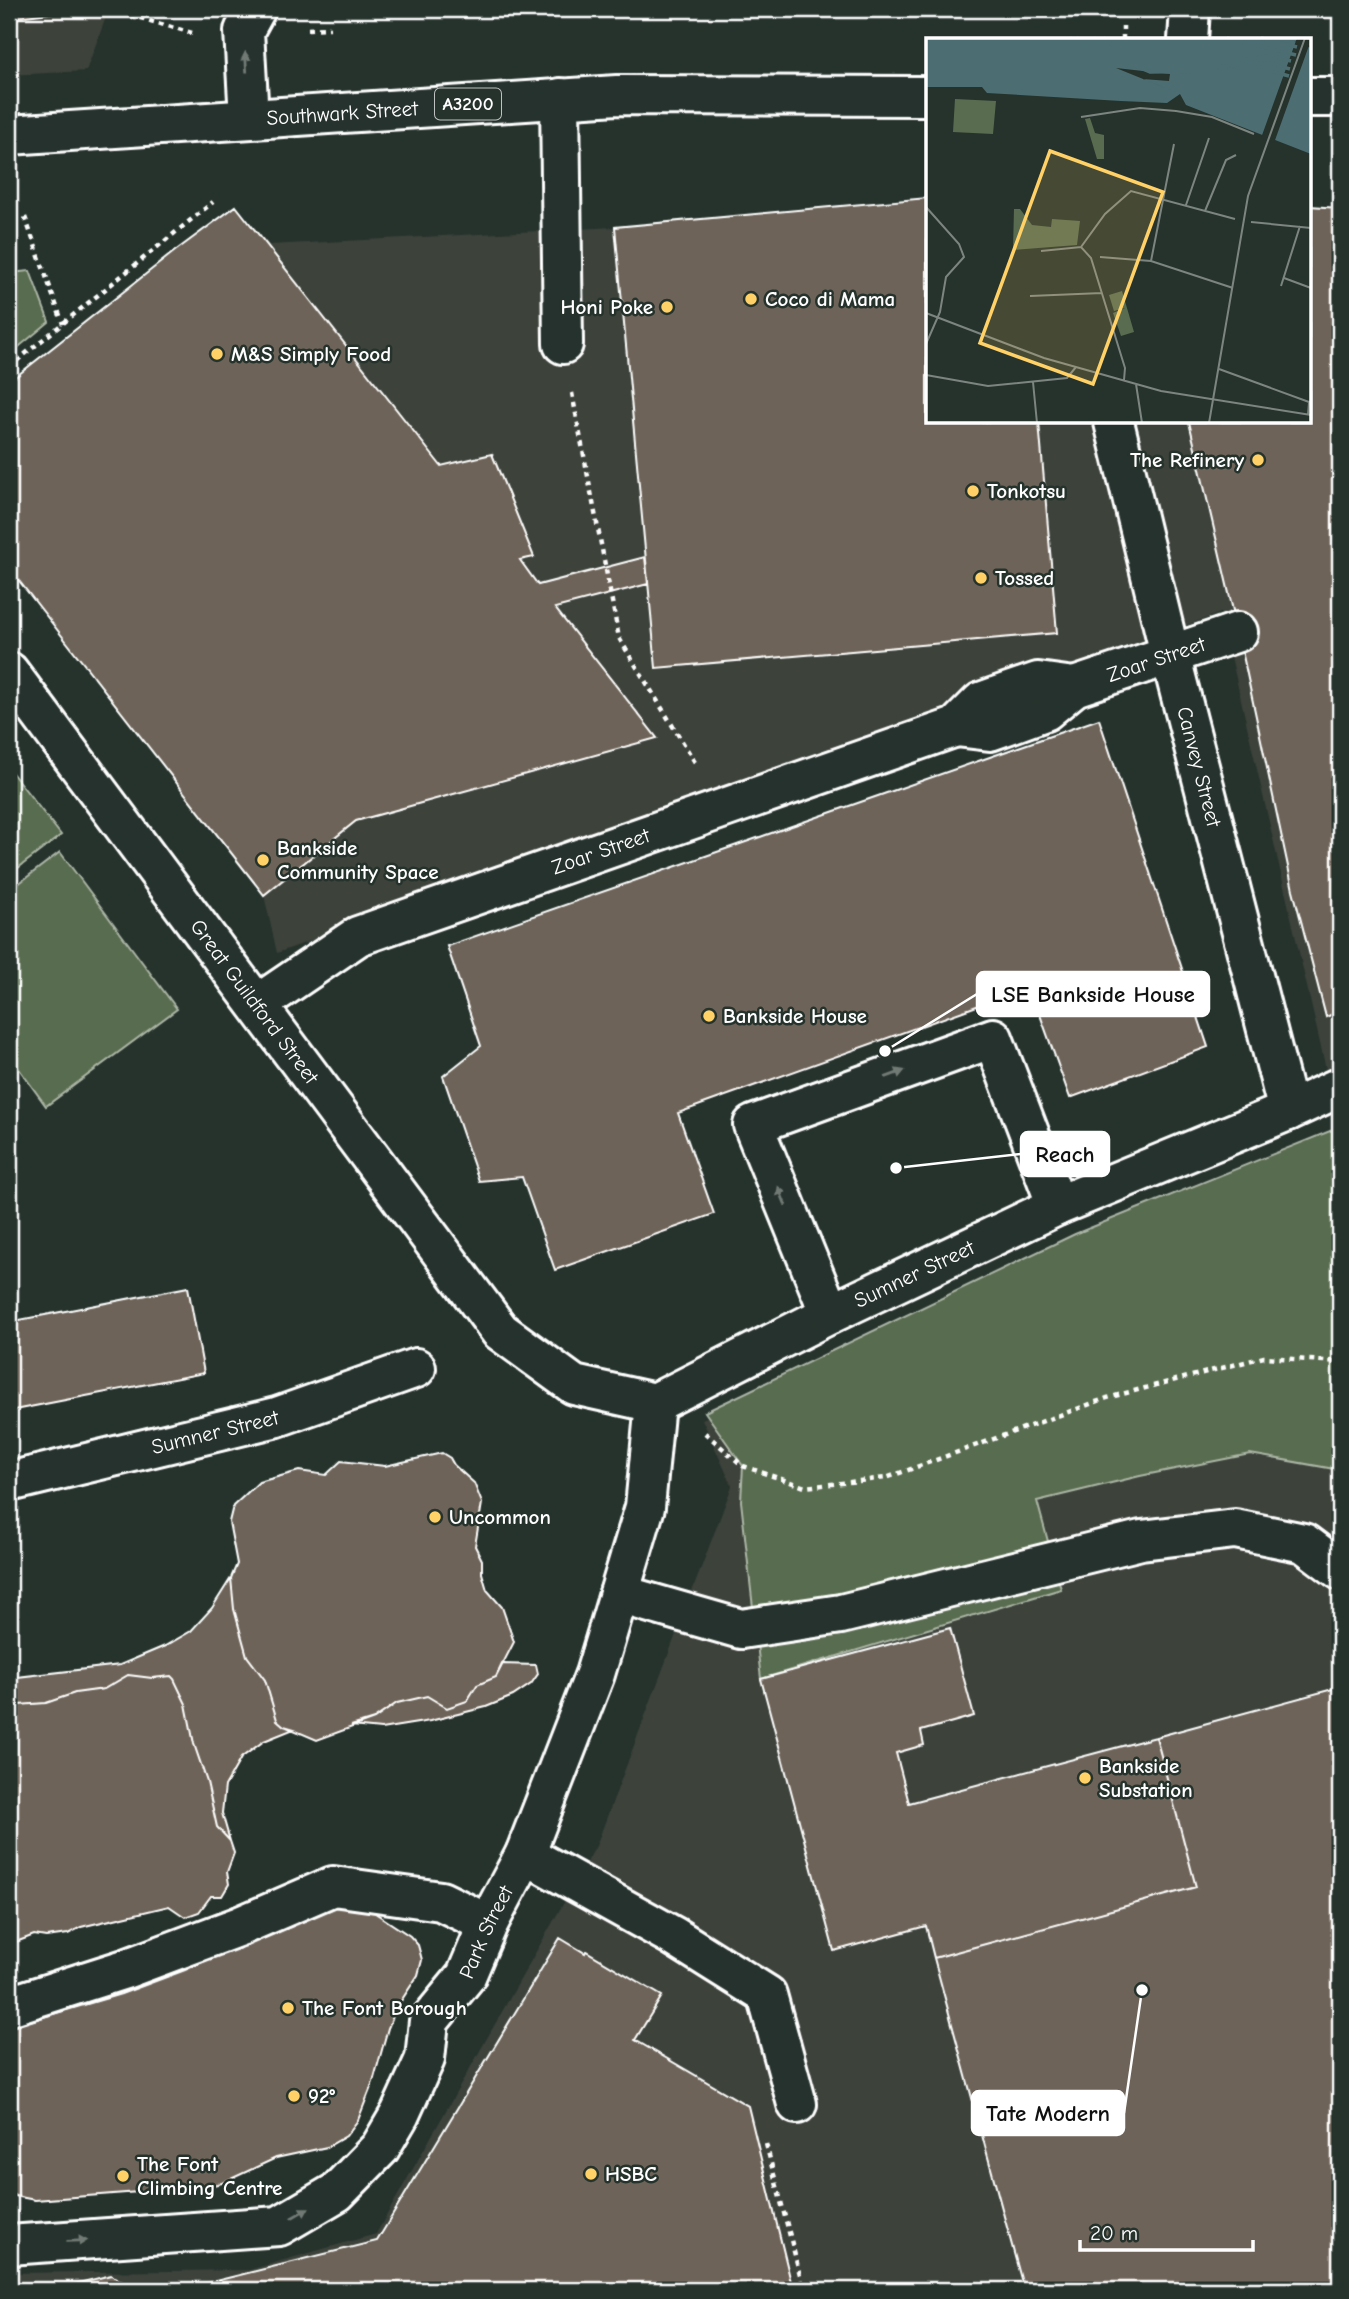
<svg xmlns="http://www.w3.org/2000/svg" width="1349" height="2299" font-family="'Comic Neue',sans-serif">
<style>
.built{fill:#3c423a}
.green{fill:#596c4f;stroke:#acb6a7;stroke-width:2}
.building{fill:#6e6458;stroke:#fff;stroke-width:2}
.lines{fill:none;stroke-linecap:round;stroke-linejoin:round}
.minor-casing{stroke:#fff;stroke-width:44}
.major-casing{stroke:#fff;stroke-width:44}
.path{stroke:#fff;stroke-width:4.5;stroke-dasharray:5 5;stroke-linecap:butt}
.minor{stroke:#26332d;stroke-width:38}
.major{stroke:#26332d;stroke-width:38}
.oneway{fill:#727a76}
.poi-dot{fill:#ffd166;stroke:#26332d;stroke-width:2.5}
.labels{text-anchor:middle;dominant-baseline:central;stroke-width:5;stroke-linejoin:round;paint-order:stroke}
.shield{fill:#26332d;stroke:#bec2c0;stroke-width:2}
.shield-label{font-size:19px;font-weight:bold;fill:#fff}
.street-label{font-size:21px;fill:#fff;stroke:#26332d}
.poi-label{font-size:21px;font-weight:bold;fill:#fff;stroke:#26332d;text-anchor:start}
.inset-river{fill:none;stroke:#4c6e73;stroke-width:3.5}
.inset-road{fill:none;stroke:#7d8581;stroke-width:2}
.view{fill:#ffd166;fill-opacity:0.15;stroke:#ffd166;stroke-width:3.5}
.inset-edge{fill:none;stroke:#fff;stroke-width:3.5}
.leader{fill:none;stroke:#fff;stroke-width:2.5}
.callout-dot{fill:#fff;stroke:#26332d;stroke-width:2.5}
.callout{fill:#fff;stroke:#fff;stroke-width:2.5}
.callout-label{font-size:23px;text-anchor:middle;font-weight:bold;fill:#111}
</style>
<rect width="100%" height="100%" fill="#26332d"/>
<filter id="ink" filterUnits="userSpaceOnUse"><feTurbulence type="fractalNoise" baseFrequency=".0143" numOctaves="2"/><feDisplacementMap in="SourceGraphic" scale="14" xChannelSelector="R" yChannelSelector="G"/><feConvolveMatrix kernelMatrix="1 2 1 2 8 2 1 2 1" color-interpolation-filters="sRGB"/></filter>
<g filter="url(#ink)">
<!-- built -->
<path class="built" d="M9 9H109L86 71 9 75Z
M927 198V422H1309V206L1340 208V1130L1221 613 277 953 264 895 9 568V382L175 251 236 206 269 245 615 227Z
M1340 1153V2290H9V2273L249 2270 376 2234 596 1846 732 1486 702 1419Z"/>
<!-- green -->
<path class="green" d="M30 271 49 322 9 355V273Z
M9 769 61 835 9 875Z
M60 852 177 1009 46 1106 9 1055V891Z
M1340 1127V1470L1250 1454 1140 1476 1037 1501 1061 1589 761 1679 741 1501 743 1466 705 1412 1075 1234Z"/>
<!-- building -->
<path class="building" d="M9 9H65V11L9 18Z
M378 9H453L379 12Z
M927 198V422H1039L1057 633 656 668 615 227Z
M236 206 441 466 492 454 534 557 520 560 538 585 645 557 648 584 555 608 657 738 356 821 264 895 9 568V382L175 251Z
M1309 206 1340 208V1011L1326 1017 1293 890 1238 632 1189 422H1309Z
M1099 719 1208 1047 1070 1098 1030 987 678 1113 714 1214 555 1270 522 1177 479 1181 443 1076 481 1046 447 946Z
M188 1287 204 1373 9 1411V1322Z
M442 1453 450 1458 454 1465 474 1483 482 1503 475 1546 482 1560V1573L487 1590 502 1607 514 1642 496 1677 477 1685 467 1701 447 1708 427 1696 397 1703 374 1719 317 1740 284 1726 277 1720 265 1680 247 1656 234 1609 231 1578 237 1564 229 1522 233 1506 259 1482 299 1471 326 1475 341 1461 385 1466Z
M231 1578 234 1609 247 1656 265 1680 277 1720 284 1726 294 1729 264 1741 241 1758 225 1786 222 1813 230 1841 217 1827 207 1782 194 1744 186 1704 174 1679 171 1676 152 1678 128 1675 104 1689 75 1693 46 1703 18 1705 9 1709V1678L120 1665 165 1646 191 1631 212 1608Z
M950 1628 974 1716 921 1731 924 1745 896 1753 909 1803 1156 1737 1196 1887 934 1958 926 1926 834 1951 761 1679Z
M502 1664 536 1665 538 1674 531 1684 513 1696 486 1707 430 1721 381 1729 351 1726 374 1719 397 1703 427 1696 447 1708 467 1701 477 1685 496 1677Z
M128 1675 152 1678 171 1676 174 1679 186 1704 194 1744 207 1782 217 1827 230 1841 234 1853 227 1872 229 1884 222 1896H211L199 1912 185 1917 169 1906 81 1927 68 1934 46 1937 34 1935 16 1942 9 1937V1709L18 1705 46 1703 75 1693 104 1689Z
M1340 1687V2290H1024L934 1958 1196 1887 1156 1737Z
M327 1905 366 1907 410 1936 418 1945 422 1960 418 1975 397 2007 388 2028 373 2082 358 2120 346 2136 327 2147 276 2158 222 2183 204 2187 35 2200 15 2196 9 2191V2027L121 1994 185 1970Z
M560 1938 585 1953 586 1951 662 1996 635 2040 748 2106 793 2290H179L377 2241Z
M111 2275 137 2290H58V2288Z"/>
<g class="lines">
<defs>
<g id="minor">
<path d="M1188 40 1190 9"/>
<path d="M560 98 563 344"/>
<path d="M249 118 244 31 256 9"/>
<path id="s1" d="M1114 422 1170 654 1288 1111"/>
<path id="s2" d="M9 672 500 1331 574 1385 655 1403 830 1314 1057 1206 1288 1111 1340 1087"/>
<path id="s3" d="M956 727 990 731 1045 711 1074 687 1238 632"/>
<path id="s4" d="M258 1004 358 936 956 727 981 702 1009 692 1038 682 1074 687"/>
<path d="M830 1314 753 1125 993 1038 1057 1206"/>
<path id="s5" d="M9 1482 277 1417 416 1368"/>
<path d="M619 1594 741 1629 841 1614 1141 1540 1235 1529 1304 1543 1340 1570"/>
<path d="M525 1854 673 1936 767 1995 797 2104"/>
<path d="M9 2006 125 1969 240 1926 333 1886 441 1901 488 1924"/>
<path id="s6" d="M9 2245 279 2226 337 2192 380 2148 400 2114 425 2059 429 2021 466 1976 488 1924 525 1854 595 1674 645 1507 655 1403"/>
</g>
<g id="major">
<path d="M1309 97H1340"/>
<path id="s7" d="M9 135 617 95 927 96"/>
</g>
</defs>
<!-- minor casing -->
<use href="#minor" class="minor-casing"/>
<!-- major casing -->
<use href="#major" class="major-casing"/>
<!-- path -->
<path class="path" d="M130 15 192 33
M308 29 330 28
M1123 40V26
M25 217 63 324
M9 367 213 202
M572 393 619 638 696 764
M705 1433 743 1466 805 1487 886 1478 1107 1398 1264 1357 1340 1362
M766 2144 804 2290"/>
<!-- minor -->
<use href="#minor" class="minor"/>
<!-- major -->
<use href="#major" class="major"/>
</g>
<!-- one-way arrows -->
<defs><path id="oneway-solid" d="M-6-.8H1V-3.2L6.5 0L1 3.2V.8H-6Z" transform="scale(1.75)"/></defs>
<g class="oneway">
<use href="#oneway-solid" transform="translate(246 62) rotate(-94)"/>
<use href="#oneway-solid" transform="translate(895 1074) rotate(-20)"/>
<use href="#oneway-solid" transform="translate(782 1196) rotate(-112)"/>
<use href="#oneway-solid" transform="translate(300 2213) rotate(-30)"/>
<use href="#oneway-solid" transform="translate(77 2241) rotate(-2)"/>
</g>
</g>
<!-- markers -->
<g class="poi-dot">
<circle cx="751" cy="299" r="7"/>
<circle cx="667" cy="307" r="7"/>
<circle cx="217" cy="354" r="7"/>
<circle cx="1258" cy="460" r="7"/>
<circle cx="973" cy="491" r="7"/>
<circle cx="981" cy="578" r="7"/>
<circle cx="263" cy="860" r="7"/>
<circle cx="709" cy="1016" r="7"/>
<circle cx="435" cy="1517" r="7"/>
<circle cx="1085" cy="1778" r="7"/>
<circle cx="288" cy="2008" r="7"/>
<circle cx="294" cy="2096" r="7"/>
<circle cx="591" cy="2174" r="7"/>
<circle cx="123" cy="2176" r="7"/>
</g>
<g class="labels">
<!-- shield labels -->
<rect class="shield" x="435" y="88.5" width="66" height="31" rx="5"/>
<g class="shield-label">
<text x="468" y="104">A3200</text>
</g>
<!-- street labels -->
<g class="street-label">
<text stroke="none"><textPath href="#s7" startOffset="334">Southwark Street</textPath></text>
<text stroke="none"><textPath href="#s3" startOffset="217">Zoar Street</textPath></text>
<text stroke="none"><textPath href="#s1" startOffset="355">Canvey Street</textPath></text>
<text stroke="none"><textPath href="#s4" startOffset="378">Zoar Street</textPath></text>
<text stroke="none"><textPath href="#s2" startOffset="411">Great Guildford Street</textPath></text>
<text stroke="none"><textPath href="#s2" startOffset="1286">Sumner Street</textPath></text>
<text stroke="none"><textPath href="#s5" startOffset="212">Sumner Street</textPath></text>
<text stroke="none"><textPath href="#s6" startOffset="644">Park Street</textPath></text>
</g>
<!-- poi labels -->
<g class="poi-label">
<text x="765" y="299">Coco di Mama</text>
<text x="653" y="307" text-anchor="end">Honi Poke</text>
<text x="231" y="354">M&amp;S Simply Food</text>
<text x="1244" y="460" text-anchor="end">The Refinery</text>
<text x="987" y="491">Tonkotsu</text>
<text x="995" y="578">Tossed</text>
<text x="277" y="848">Bankside<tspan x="277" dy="24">Community Space</tspan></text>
<text x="723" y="1016">Bankside House</text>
<text x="449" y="1517">Uncommon</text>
<text x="1099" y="1766">Bankside<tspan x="1099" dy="24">Substation</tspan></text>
<text x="302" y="2008">The Font Borough</text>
<text x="308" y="2096">92°</text>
<text x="137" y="2164">The Font<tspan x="137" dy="24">Climbing Centre</tspan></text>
<text x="605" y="2174">HSBC</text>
</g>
</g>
<!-- overview -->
<g transform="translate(926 38)">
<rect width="385" height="385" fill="#26332d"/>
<path d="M29 61 70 63 67 96 27 94ZM164 80 169 95 178 97V121H171L159 81ZM88 171H94L106 187 125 189 126 181 154 183 151 207 87 212ZM196 253 208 294 195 298 187 275 199 270 188 273 183 257Z" fill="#596c4f"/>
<path d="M0 0H385V7L368 3 385 10V116L260 67 254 56 241 65 195 63 61 55 56 49H0Z" fill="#4c6e73"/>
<path d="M371 0 385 2 348 105 335 100ZM190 30 244 36 243 43 217 41 254 56Z" fill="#26332d"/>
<path class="inset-river" d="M144 0 224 34 341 32 363 38M151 0 193 19M168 0 218 30M177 0 215 27M301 0 370 17M335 0 371 9M241 32 342 25 364 31M233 33 344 18 365 23"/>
<path class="inset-road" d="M155 79 214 70 250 73 286 79 328 96M260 167 283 100M0 169 33 206 38 219 20 239 14 274 0 306M279 173 300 122 310 117M325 184 385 190M155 209 179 176 205 153 309 181M115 213 155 209 165 220 199 330 198 342M174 219 225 223 307 250M225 223 248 106M358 240 385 250M355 248 374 188M104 258 176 255M0 275 118 320 235 353 385 377M293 331 383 364 382 377M0 337 62 348 141 340 150 329M107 344 111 385M210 346 216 385M283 385 322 158 379 0"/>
<path class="view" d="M124 113 237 154 167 346 54 305Z"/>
<rect width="385" height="385" class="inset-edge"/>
</g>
<!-- callouts -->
<path class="leader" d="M885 1051L977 994M896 1168L1021 1154M1142 1990L1124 2113"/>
<g class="callout-dot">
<circle cx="885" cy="1051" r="7"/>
<circle cx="896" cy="1168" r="7"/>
<circle cx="1142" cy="1990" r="7"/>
</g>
<g class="callout">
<rect x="977" y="972" width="232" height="44" rx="7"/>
<rect x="1021" y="1132" width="88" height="44" rx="7"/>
<rect x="972" y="2091" width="152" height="44" rx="7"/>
</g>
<g class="callout-label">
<text x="1093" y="1002">LSE Bankside House</text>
<text x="1065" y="1162">Reach</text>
<text x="1048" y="2121">Tate Modern</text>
</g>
<!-- margin -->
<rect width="1349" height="2299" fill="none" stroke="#26332d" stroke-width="35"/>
<rect x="18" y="18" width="1314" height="2264" fill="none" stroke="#fff" stroke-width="2.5" filter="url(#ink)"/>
<!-- scale -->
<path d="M1080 2240v10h173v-10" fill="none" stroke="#ffffff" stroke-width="3.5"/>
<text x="1090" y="2240" font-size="21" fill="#ffffff" stroke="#26332d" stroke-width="5" paint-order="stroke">20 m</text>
</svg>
